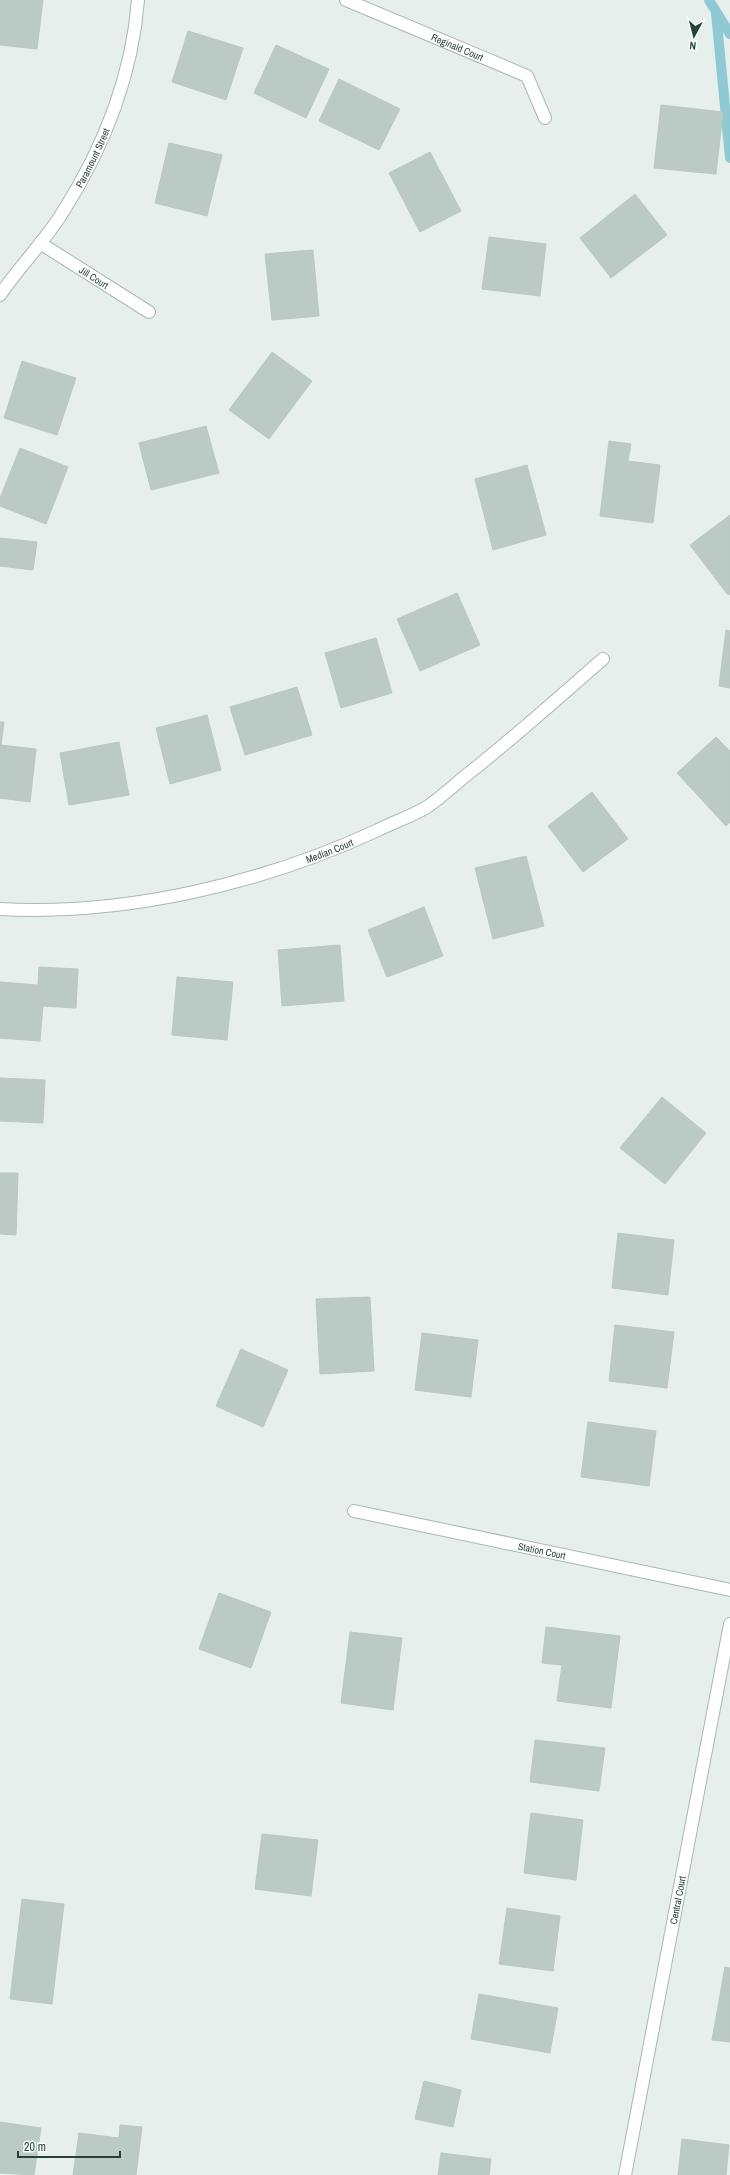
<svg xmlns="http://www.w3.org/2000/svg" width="730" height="2175" font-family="'Archivo Narrow',sans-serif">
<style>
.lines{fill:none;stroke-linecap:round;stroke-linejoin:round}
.stream{stroke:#8ec9d4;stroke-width:10}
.building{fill:#bbcac4;stroke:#b8c9c2}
.minor-casing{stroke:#a8b8b2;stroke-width:14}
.minor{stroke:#fff;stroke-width:12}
.labels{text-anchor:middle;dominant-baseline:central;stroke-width:4;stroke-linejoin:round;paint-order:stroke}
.street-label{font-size:10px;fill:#24423a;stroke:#f7fbf9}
</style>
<rect width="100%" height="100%" fill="#e6efeb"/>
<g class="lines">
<!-- stream -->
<path class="stream" d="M709 0 730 34
M716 13 730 158"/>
</g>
<!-- building -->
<path class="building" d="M0 0H43L37 49 0 45Z
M188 31 243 48 226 100 172 82Z
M276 45 329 69 306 118 254 93Z
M339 79 400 109 379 150 319 121Z
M661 105 723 112 716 174 654 168Z
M169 143 222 155 207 216 155 203Z
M430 152 461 211 420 232 389 173Z
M635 194 667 235 611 278 580 238Z
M489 237 546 244 540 296 482 289Z
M313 250 319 316 272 320 265 254Z
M272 352 312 381 269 439 229 410Z
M22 361 76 378 57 435 4 418Z
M206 426 219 473 151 490 139 443Z
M609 441 631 444 628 461 660 465 653 523 600 516Z
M20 448 68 467 46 524 0 506V498Z
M527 465 546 535 493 550 475 479Z
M730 515V594L728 595 690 545Z
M0 538 37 542 33 570 0 566Z
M457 593 480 645 420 671 397 619Z
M726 630 730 631V688L719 686Z
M376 638 392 693 341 708 325 653Z
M297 687 312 735 245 755 230 707Z
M207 715 221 770 170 784 156 728Z
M0 722H4L1 745 36 749 30 802 0 798Z
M716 737 730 751V822L726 826 677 773Z
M119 742 129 795 69 805 60 753Z
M592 792 628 839 583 872 548 826Z
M526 856 544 926 493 939 475 868Z
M424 907 443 956 387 977 368 930Z
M340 945 344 1001 282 1006 278 950Z
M39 967 78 969 76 1008 43 1006 40 1041 0 1038V982L38 985Z
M177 977 233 982 227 1040 172 1035Z
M0 1078 45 1080 43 1123 0 1121Z
M662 1097 706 1133 665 1184 620 1148Z
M0 1173H18L16 1235 0 1234Z
M618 1233 674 1240 668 1295 612 1288Z
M370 1297 374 1371 320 1374 316 1299Z
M615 1325 674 1332 667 1388 609 1381Z
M422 1333 478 1340 471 1397 415 1390Z
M241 1349 288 1370 263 1427 216 1406Z
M588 1422 656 1431 649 1486 581 1477Z
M219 1593 271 1612 251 1668 199 1649Z
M546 1627 620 1636 611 1708 557 1701 562 1665 542 1663Z
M350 1632 402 1638 393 1710 341 1703Z
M535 1740 605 1748 599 1791 530 1782Z
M531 1813 583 1820 576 1880 524 1873Z
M262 1834 318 1840 311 1896 255 1889Z
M22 1899 64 1904 52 2004 10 1999Z
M507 1908 560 1916 553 1971 499 1964Z
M725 1967 730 1968V2042L712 2040Z
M479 1994 558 2008 550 2053 471 2039Z
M424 2081 461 2090 453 2127 415 2119Z
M0 2122 41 2128 34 2175 0 2173Z
M120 2125 142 2127 136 2175H73L79 2133 119 2138Z
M682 2139 729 2145 726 2175H678Z
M441 2153 491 2159 489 2175H438Z"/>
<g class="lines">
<defs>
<g id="minor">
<path id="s1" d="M346 0 527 76 545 118"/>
<path id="s2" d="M40 243 149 312"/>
<path id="s3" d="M0 295C19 267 43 243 61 215 102 151 132 77 138 0"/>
<path id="s4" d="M0 909C126 916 264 883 378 830 394 822 412 816 427 807 442 797 455 784 469 773 515 737 559 697 603 659"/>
<path id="s5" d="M354 1511 730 1590"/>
<path id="s6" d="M625 2175 730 1624"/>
</g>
</defs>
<!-- minor casing -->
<use href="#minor" class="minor-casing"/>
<!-- minor -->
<use href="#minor" class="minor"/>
</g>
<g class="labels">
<!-- street labels -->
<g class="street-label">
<text stroke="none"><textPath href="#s1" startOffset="121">Reginald Court</textPath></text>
<text stroke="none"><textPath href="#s3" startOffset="166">Paramount Street</textPath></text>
<text stroke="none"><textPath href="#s2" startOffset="64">Jill Court</textPath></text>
<text stroke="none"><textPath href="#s4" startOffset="337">Median Court</textPath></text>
<text stroke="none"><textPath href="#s5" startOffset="192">Station Court</textPath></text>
<text stroke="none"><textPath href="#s6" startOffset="280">Central Court</textPath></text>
</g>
</g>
<!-- north arrow -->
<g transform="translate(694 36) rotate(187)" stroke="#f7fbf9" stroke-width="3" paint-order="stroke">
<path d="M0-3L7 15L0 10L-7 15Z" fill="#24423a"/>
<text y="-6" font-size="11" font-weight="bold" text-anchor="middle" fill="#24423a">N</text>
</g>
<!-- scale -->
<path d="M18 2151v6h102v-6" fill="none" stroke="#24423a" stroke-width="2"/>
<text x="24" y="2151" font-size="12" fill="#24423a" stroke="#f7fbf9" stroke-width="3" paint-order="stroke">20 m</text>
</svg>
